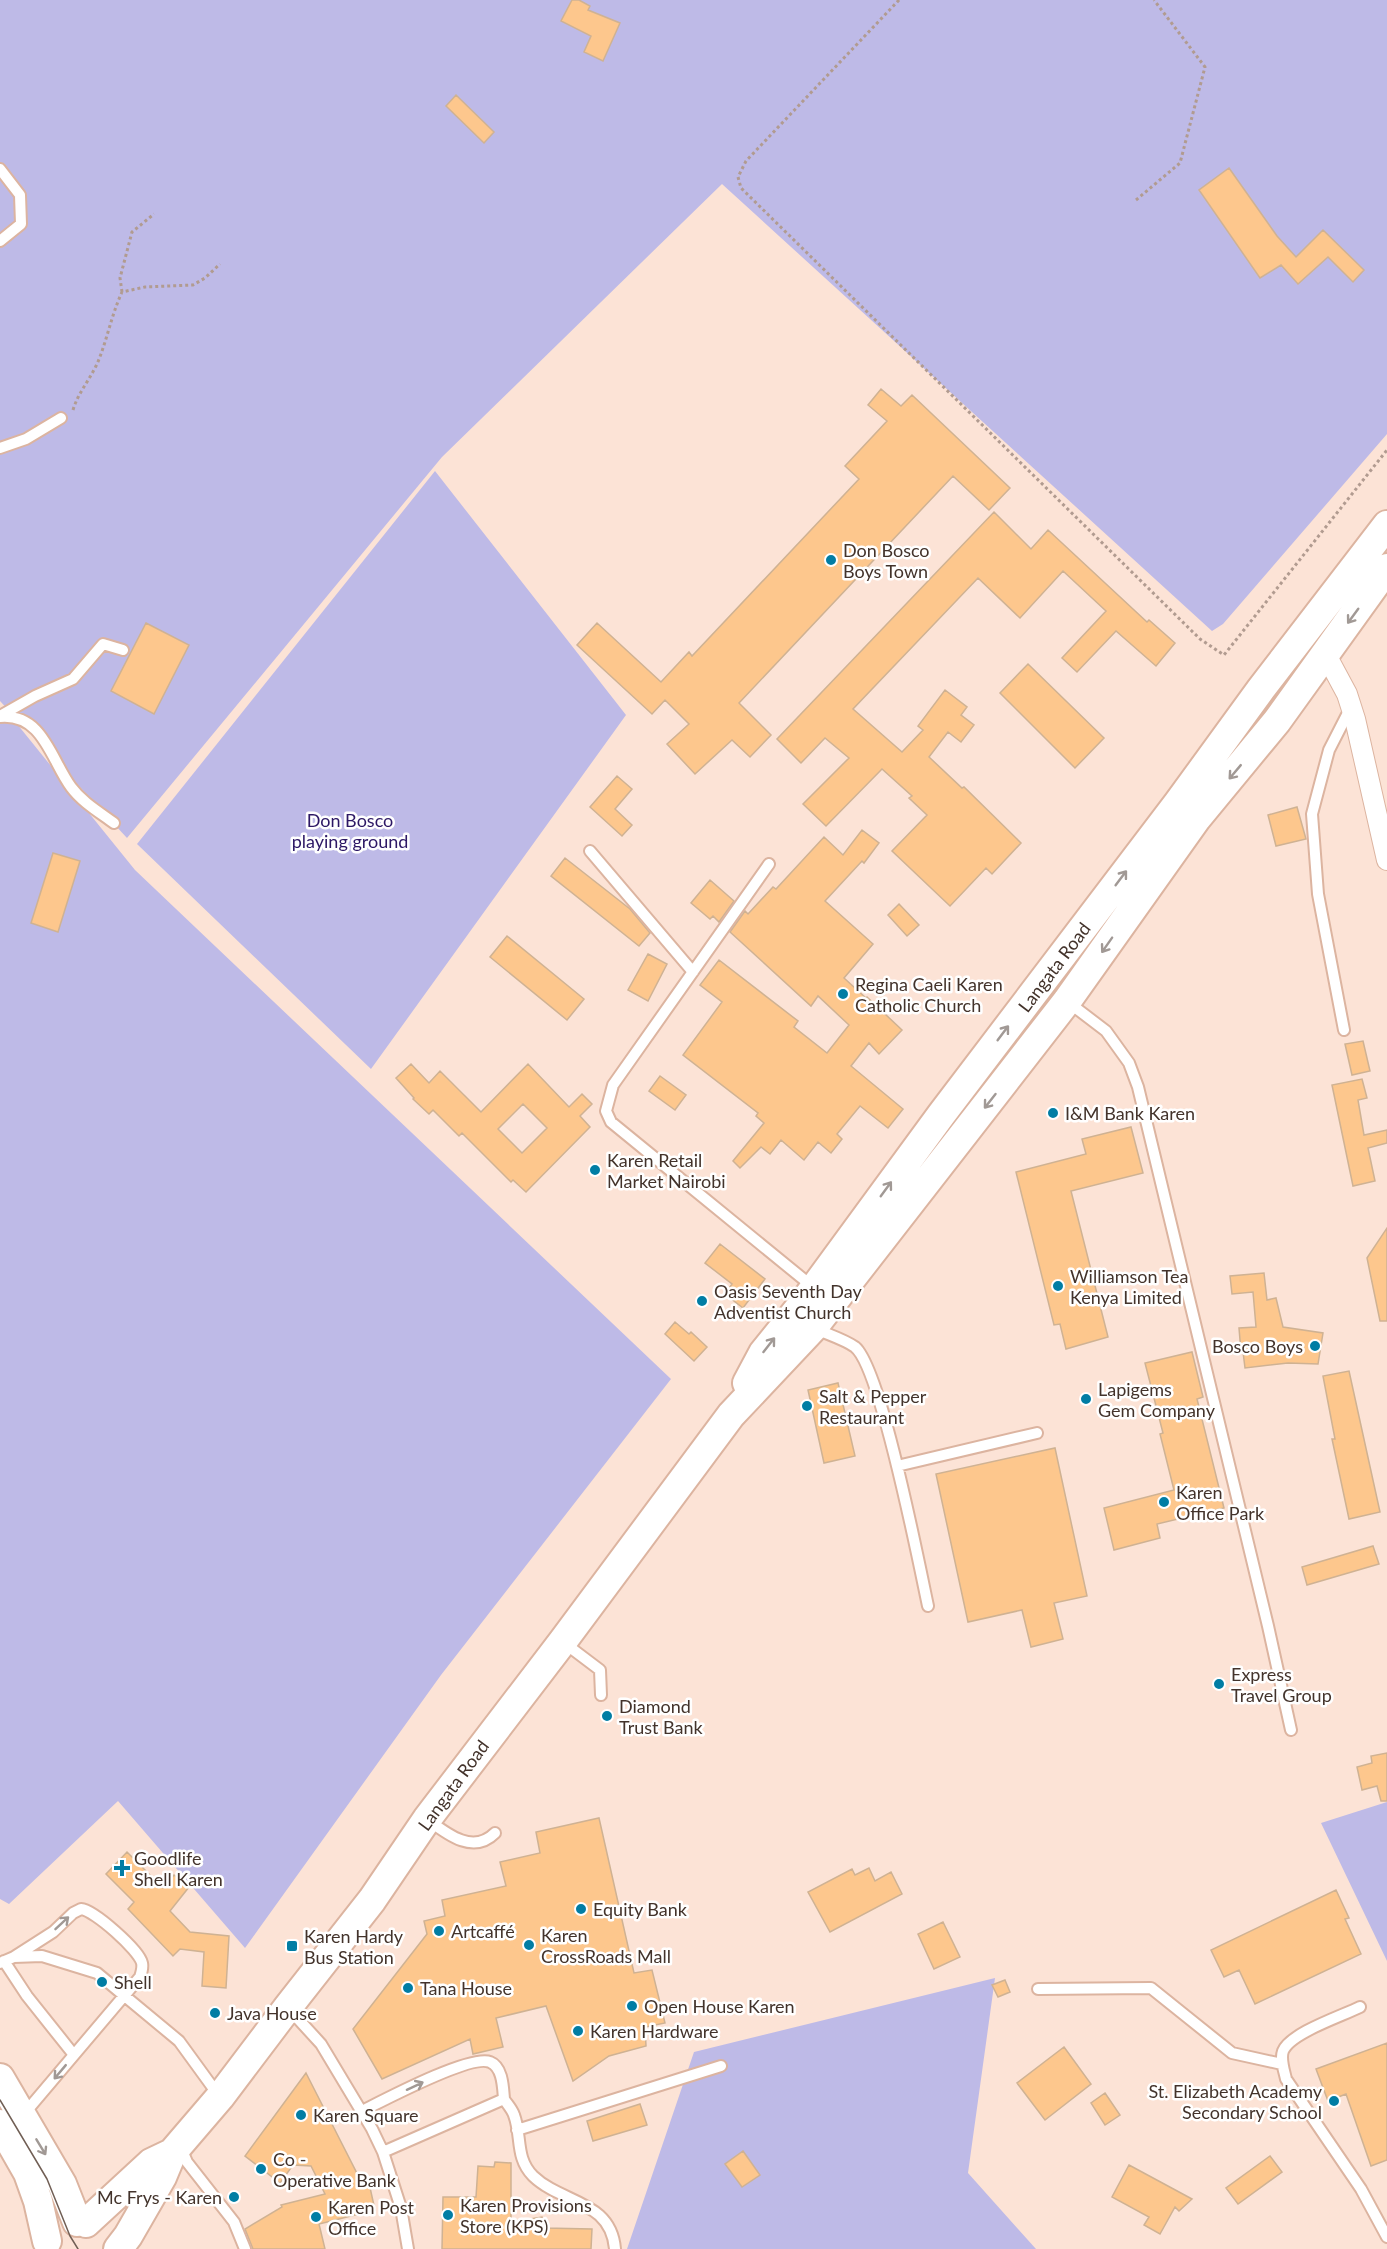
<svg xmlns="http://www.w3.org/2000/svg" width="1387" height="2249" font-family="Lato,sans-serif">
<style>
.green{fill:#bebae7}
.building{fill:#fdc78d;stroke:#cfb293;stroke-width:1.5;fill-rule:evenodd}
.lines{fill:none;stroke-linecap:round;stroke-linejoin:round}
.lane-casing{stroke:#dcb4a0;stroke-width:14}
.street-casing{stroke:#dcb4a0;stroke-width:22}
.secondary-casing{stroke:#dcb4a0;stroke-width:32}
.path{stroke:#b19b90;stroke-width:3;stroke-dasharray:3 3;stroke-linecap:butt}
.lane{stroke:#fff;stroke-width:10}
.street{stroke:#fff;stroke-width:20}
.secondary{stroke:#fff;stroke-width:28}
.tram{stroke:#715f55;stroke-width:1.5}
.oneway{stroke:#a19995}
.poi-dot{fill:#017da4;stroke:#fff;stroke-width:2}
.labels{text-anchor:middle;dominant-baseline:central;stroke-width:5;stroke-linejoin:round;paint-order:stroke}
.poi-label{font-size:18px;fill:#43332b;stroke:#fff;text-anchor:start}
.park-label{font-size:18px;fill:#2d1865;stroke:#fff}
.street-label{font-size:18px;fill:#43332b;stroke:#fff}
</style>
<rect width="100%" height="100%" fill="#fce3d6"/>
<!-- green -->
<path class="green" d="M0 0H1387V434L1223 624 1212 631 722 184 442 457 127 838 0 701Z
M435 471 626 715 371 1069 137 844Z
M9 714 135 870 671 1379 441 1675 245 1948 118 1801 9 1904 0 1899V716Z
M1387 1802V1961L1321 1823Z
M995 1978 968 2173 1036 2249H627L694 2052Z"/>
<!-- building -->
<path class="building" d="M572 0H579L590 6 588 10 620 23 603 61 584 52 591 36 561 21Z
M456 95 494 132 484 143 446 106Z
M1229 168 1277 236 1296 257 1323 230 1364 270 1353 282 1328 257 1298 284 1281 265 1260 278 1199 190Z
M881 389 901 406 912 395 1010 488 989 510 953 476 739 703 771 735 750 757 732 740 695 774 667 744 689 724 665 700 652 714 577 645 597 623 661 682 689 652 692 656 859 479 845 466 887 421 868 405Z
M994 512 1031 549 1048 530 1147 622 1149 620 1175 643 1156 666 1116 631 1077 672 1062 658 1106 611 1063 571 1020 618 978 578 853 709 902 752 923 730 918 726 945 690 967 707 961 715 974 725 961 742 948 732 929 757 962 788 964 787 1021 843 992 874 986 868 950 906 892 851 927 815 909 798 912 796 882 769 826 826 803 804 849 758 825 738 801 763 777 739Z
M146 623 189 645 154 714 111 691Z
M1028 664 1104 738 1075 768 1000 693Z
M617 776 632 789 615 809 632 825 622 836 590 807Z
M1297 807 1306 839 1276 846 1268 815Z
M862 830 879 843 864 863 862 861 825 901 873 944 844 978 866 998 867 997 902 1030 879 1054 869 1043 851 1066 903 1109 888 1128 860 1106 837 1134 842 1139 831 1153 818 1142 804 1160 781 1140 770 1154 761 1147 740 1168 733 1161 764 1123 756 1116 758 1113 683 1055 722 1002 700 985 719 960 798 1021 794 1027 827 1053 849 1025 818 996 811 1006 730 932 745 911 748 914 773 887 776 889 824 837 843 855Z
M53 853 80 861 58 932 31 923Z
M565 858 630 909 650 933 639 946 551 876Z
M710 880 734 901 719 922 713 916 710 919 691 903Z
M899 904 919 925 907 936 888 915Z
M507 936 584 999 567 1020 490 957Z
M648 954 667 964 648 1001 628 990Z
M1363 1041 1370 1071 1352 1075 1345 1044Z
M411 1064 429 1083 440 1071 481 1112 528 1064 569 1107 582 1094 592 1104 580 1116 590 1127 526 1192 513 1180 511 1182 462 1133 459 1136 433 1110 429 1114 413 1099 414 1098 396 1078ZM523 1104 547 1128 522 1153 498 1129Z
M660 1076 686 1095 675 1110 649 1091Z
M1362 1079 1367 1098 1358 1100 1364 1135 1387 1130V1143L1368 1148 1375 1181 1353 1186 1332 1085Z
M1131 1127 1143 1173 1071 1191 1108 1337 1066 1349 1060 1324 1054 1325 1016 1172 1086 1154 1082 1139Z
M1387 1228V1321H1380L1367 1258Z
M720 1244 765 1279 743 1308 725 1294 732 1284 705 1263Z
M1264 1273 1267 1300 1276 1298 1283 1327 1323 1333 1318 1364 1288 1363 1245 1368 1243 1352H1241L1239 1328 1256 1327 1253 1292 1232 1294 1230 1276Z
M675 1322 689 1334 691 1332 707 1347 694 1361 665 1334Z
M1192 1352 1203 1397 1197 1399 1224 1508 1157 1524 1160 1538 1114 1550 1104 1508 1174 1490 1160 1434 1163 1433 1145 1363Z
M1349 1371 1380 1512 1349 1519 1332 1439H1335L1323 1376Z
M838 1383 855 1456 824 1463 808 1390Z
M1055 1448 1087 1596 1054 1603 1063 1639 1031 1647 1022 1610 968 1622 936 1474Z
M1373 1546 1379 1564 1307 1585 1302 1567Z
M1387 1753V1801H1381L1377 1786 1362 1790 1357 1767 1372 1763 1371 1756Z
M599 1818 634 1973 652 1970 665 2023 645 2027 646 2046 609 2056 573 2081 546 2006 496 2018 503 2047 473 2054 470 2039 382 2079 353 2029 427 1934 424 1921 445 1916 442 1900 506 1886 500 1862 540 1853 536 1832Z
M127 1852 163 1888 174 1875 189 1887 170 1911 190 1932 229 1936 226 1988 202 1986 204 1952 180 1949 173 1956 128 1909 134 1902 106 1874Z
M869 1868 875 1881 891 1872 902 1894 830 1932 808 1892 852 1869 855 1875Z
M1336 1890 1349 1918 1345 1919 1361 1954 1255 2004 1239 1970 1224 1977 1211 1950Z
M943 1922 960 1957 934 1969 918 1934Z
M1005 1980 1010 1992 998 1997 992 1985Z
M1387 2043V2160L1371 2166 1346 2094 1328 2101 1316 2069Z
M1064 2047 1091 2084 1045 2120 1017 2083Z
M306 2073 363 2185 369 2183 375 2210 319 2224 325 2249H253L245 2229 282 2207 281 2205 325 2194 311 2166 293 2165 280 2183 245 2156Z
M1105 2093 1120 2115 1105 2125 1091 2103Z
M640 2104 647 2125 593 2141 587 2121Z
M743 2151 760 2175 742 2187 725 2164Z
M1270 2156 1282 2172 1238 2204 1226 2188Z
M495 2162 511 2163V2222L542 2217 544 2228 592 2229 591 2249H442L443 2197H476L478 2166 494 2167Z
M1129 2165 1192 2199 1179 2211 1175 2207 1160 2234 1144 2225 1149 2217 1112 2197Z"/>
<g class="lines">
<defs>
<path id="lane" d="M0 169 20 195 21 224 0 241
M0 448 26 439 61 418
M0 716 35 696 73 679 103 644 123 650
M0 717C43 713 51 760 71 787 82 802 99 812 114 823
M590 851 693 972
M769 864 613 1085 606 1111 611 1122 813 1287
M1068 1002 1106 1031 1129 1063 1138 1087 1268 1626 1291 1730
M1344 1030 1318 894 1312 814 1329 750 1351 707
M814 1328C826 1334 844 1339 855 1347 881 1368 919 1564 928 1606
M897 1466 1037 1433
M563 1642 600 1670 601 1695
M427 1819C447 1834 473 1855 495 1833
M14 1957 53 1932 73 1913 81 1909C94 1910 139 1950 142 1963 143 1967 141 1974 140 1977L24 2114
M4 1961 27 1996 74 2055
M0 1963 14 1957 42 1956 97 1973 179 2041 219 2096
M1038 1989 1151 1988 1232 2053 1282 2064
M1360 2007C1342 2016 1290 2033 1283 2051 1280 2059 1284 2070 1286 2079L1361 2189 1387 2237
M289 2009 321 2044 372 2129 383 2152 401 2208 408 2249
M504 2099C507 2104 512 2109 514 2115 522 2136 515 2158 533 2176 562 2204 611 2200 615 2249
M362 2111C384 2100 471 2054 490 2062 503 2067 503 2088 504 2099L383 2152
M517 2130 721 2066
M180 2146 187 2162 234 2222 245 2249"/>
<path id="street" d="M1325 653 1347 694 1355 719 1387 860"/>
<path id="secondary" d="M747 1383 763 1353 804 1302 941 1115 1178 803 1261 689 1387 525
M0 2078 62 2184 77 2222
M0 2124 28 2173 38 2201 47 2241
M86 2223 151 2163 172 2153
M118 2249 128 2236 162 2177 172 2153 220 2097 288 2007 372 1900 427 1819 563 1641 731 1415 813 1328 1067 1001 1197 818 1277 721 1387 568"/>
</defs>
<!-- lane casing -->
<use href="#lane" class="lane-casing"/>
<!-- street casing -->
<use href="#street" class="street-casing"/>
<!-- secondary casing -->
<use href="#secondary" class="secondary-casing"/>
<!-- path -->
<path class="path" d="M899 0 746 161 738 177 741 188 1200 639 1224 655 1387 450
M1136 200 1180 163 1205 67 1154 0
M122 292 120 278 132 232 154 214
M73 410C78 393 89 381 97 364 107 341 111 316 122 292L145 287 193 285 205 278 220 264"/>
<!-- lane -->
<use href="#lane" class="lane"/>
<!-- street -->
<use href="#street" class="street"/>
<!-- secondary -->
<use href="#secondary" class="secondary"/>
<!-- tram -->
<path class="tram" d="M0 2100 47 2179 70 2236 78 2249"/>
</g>
<!-- one-way arrows -->
<defs><path id="oneway-shaft" d="M-6 0H5M1.5-3L5.5 0L1.5 3" fill="none" stroke-width="1.6" stroke-linecap="round" stroke-linejoin="round" transform="scale(1.5)"/></defs>
<g class="oneway">
<use href="#oneway-shaft" transform="translate(1353 616) rotate(126)"/>
<use href="#oneway-shaft" transform="translate(1235 772) rotate(130)"/>
<use href="#oneway-shaft" transform="translate(1121 878) rotate(-53)"/>
<use href="#oneway-shaft" transform="translate(1107 945) rotate(125)"/>
<use href="#oneway-shaft" transform="translate(1003 1033) rotate(-53)"/>
<use href="#oneway-shaft" transform="translate(990 1101) rotate(128)"/>
<use href="#oneway-shaft" transform="translate(886 1189) rotate(-54)"/>
<use href="#oneway-shaft" transform="translate(769 1345) rotate(-52)"/>
<use href="#oneway-shaft" transform="translate(62 1923) rotate(-43)"/>
<use href="#oneway-shaft" transform="translate(60 2072) rotate(130)"/>
<use href="#oneway-shaft" transform="translate(415 2086) rotate(-25)"/>
<use href="#oneway-shaft" transform="translate(41 2147) rotate(59)"/>
</g>
<!-- markers -->
<g class="poi-dot">
<circle cx="831" cy="560" r="6"/>
<circle cx="843" cy="994" r="6"/>
<circle cx="1053" cy="1113" r="6"/>
<circle cx="595" cy="1170" r="6"/>
<circle cx="1058" cy="1286" r="6"/>
<circle cx="702" cy="1301" r="6"/>
<circle cx="1315" cy="1346" r="6"/>
<circle cx="1086" cy="1399" r="6"/>
<circle cx="807" cy="1406" r="6"/>
<circle cx="1164" cy="1502" r="6"/>
<circle cx="1219" cy="1684" r="6"/>
<circle cx="607" cy="1716" r="6"/>
<path d="M119 1859h6v6h6v6h-6v6h-6v-6h-6v-6h6z"/>
<circle cx="581" cy="1909" r="6"/>
<circle cx="439" cy="1931" r="6"/>
<circle cx="529" cy="1945" r="6"/>
<rect x="286" y="1940" width="12" height="12" rx="3"/>
<circle cx="102" cy="1982" r="6"/>
<circle cx="408" cy="1988" r="6"/>
<circle cx="632" cy="2006" r="6"/>
<circle cx="215" cy="2013" r="6"/>
<circle cx="578" cy="2031" r="6"/>
<circle cx="1334" cy="2101" r="6"/>
<circle cx="301" cy="2115" r="6"/>
<circle cx="261" cy="2169" r="6"/>
<circle cx="234" cy="2197" r="6"/>
<circle cx="448" cy="2215" r="6"/>
<circle cx="316" cy="2217" r="6"/>
</g>
<g class="labels">
<!-- poi labels -->
<g class="poi-label">
<text x="843" y="550">Don Bosco<tspan x="843" dy="21">Boys Town</tspan></text>
<text x="855" y="984">Regina Caeli Karen<tspan x="855" dy="21">Catholic Church</tspan></text>
<text x="1065" y="1113">I&amp;M Bank Karen</text>
<text x="607" y="1160">Karen Retail<tspan x="607" dy="21">Market Nairobi</tspan></text>
<text x="1070" y="1276">Williamson Tea<tspan x="1070" dy="21">Kenya Limited</tspan></text>
<text x="714" y="1291">Oasis Seventh Day<tspan x="714" dy="21">Adventist Church</tspan></text>
<text x="1303" y="1346" text-anchor="end">Bosco Boys</text>
<text x="1098" y="1389">Lapigems<tspan x="1098" dy="21">Gem Company</tspan></text>
<text x="819" y="1396">Salt &amp; Pepper<tspan x="819" dy="21">Restaurant</tspan></text>
<text x="1176" y="1492">Karen<tspan x="1176" dy="21">Office Park</tspan></text>
<text x="1231" y="1674">Express<tspan x="1231" dy="21">Travel Group</tspan></text>
<text x="619" y="1706">Diamond<tspan x="619" dy="21">Trust Bank</tspan></text>
<text x="134" y="1858">Goodlife<tspan x="134" dy="21">Shell Karen</tspan></text>
<text x="593" y="1909">Equity Bank</text>
<text x="451" y="1931">Artcaffé</text>
<text x="541" y="1935">Karen<tspan x="541" dy="21">CrossRoads Mall</tspan></text>
<text x="304" y="1936">Karen Hardy<tspan x="304" dy="21">Bus Station</tspan></text>
<text x="114" y="1982">Shell</text>
<text x="420" y="1988">Tana House</text>
<text x="644" y="2006">Open House Karen</text>
<text x="227" y="2013">Java House</text>
<text x="590" y="2031">Karen Hardware</text>
<text x="1322" y="2091" text-anchor="end">St. Elizabeth Academy<tspan x="1322" dy="21">Secondary School</tspan></text>
<text x="313" y="2115">Karen Square</text>
<text x="273" y="2159">Co -<tspan x="273" dy="21">Operative Bank</tspan></text>
<text x="222" y="2197" text-anchor="end">Mc Frys - Karen</text>
<text x="460" y="2205">Karen Provisions<tspan x="460" dy="21">Store (KPS)</tspan></text>
<text x="328" y="2207">Karen Post<tspan x="328" dy="21">Office</tspan></text>
</g>
<!-- park labels -->
<g class="park-label">
<text x="350" y="820">Don Bosco<tspan x="350" dy="21">playing ground</tspan></text>
</g>
<!-- street labels -->
<g class="street-label">
<text transform="translate(1054 967) rotate(-53)">Langata Road</text>
<text transform="translate(453 1785) rotate(-54)">Langata Road</text>
</g>
</g>
</svg>
